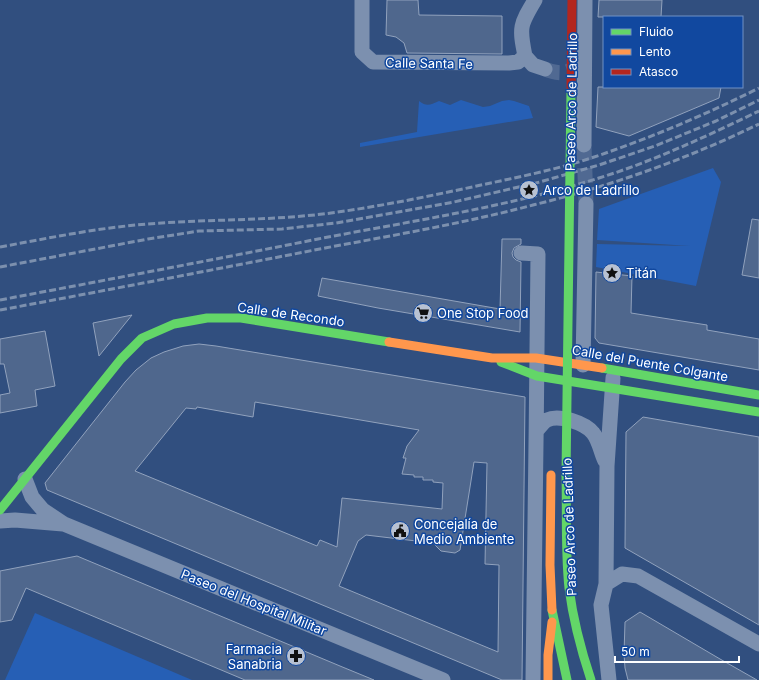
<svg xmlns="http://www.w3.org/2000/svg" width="759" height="680" font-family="Inter,sans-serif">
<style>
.green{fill:#265fb5}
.building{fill:#4f678d;stroke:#91a2bd;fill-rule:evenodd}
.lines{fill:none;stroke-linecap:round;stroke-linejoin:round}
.street-tunnel{stroke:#506992;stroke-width:15;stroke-dasharray:15 8;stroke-linecap:butt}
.street{stroke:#7c90af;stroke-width:15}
.fast{stroke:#63d668;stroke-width:9}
.slow{stroke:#ff974d;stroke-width:9}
.rail{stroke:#7c90ae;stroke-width:3;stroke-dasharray:7 3;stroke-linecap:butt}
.fast-bridge{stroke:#63d668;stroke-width:9}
.jam-bridge{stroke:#b3261e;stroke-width:9}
.labels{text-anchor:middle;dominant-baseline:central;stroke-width:3;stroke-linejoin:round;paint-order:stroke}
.street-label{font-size:13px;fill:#fff;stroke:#11489f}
.poi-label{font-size:13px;fill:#fff;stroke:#11489f;text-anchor:start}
</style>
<rect width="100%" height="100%" fill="#314f7f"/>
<!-- green -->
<path class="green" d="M461 100 483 107 490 106 502 101 509 100 514 101 529 106 533 118 360 147V143L417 132 419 101C427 107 430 105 439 101L450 105Z
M713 168 721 182 696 286 596 267 597 244 690 246 597 240 599 209Z
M35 613 192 680H5Z"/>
<!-- building -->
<path class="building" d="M387 0H418L419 15 502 16V54L407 53 404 43 396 37 386 35Z
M599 0H662L661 17H598Z
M598 87H721L719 98 629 136 596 127Z
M752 219 759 220V278L742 275Z
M502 239H521V244L514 248 512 253 513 257 516 260 521 262 520 332 378 308 318 296 322 278 500 309Z
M596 272 632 276 631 313 707 325V330L759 339V370L599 343 595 338Z
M132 315 99 356 93 323Z
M45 331 55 386 35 390 37 406 0 413V395L10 393 4 364H0V339Z
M199 344 216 346 525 397 522 680H502L47 490 45 483 125 382 136 370 151 358 164 352 183 346ZM255 402 419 430 407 446 403 458H406L402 474 414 475V477H423V480H433V482L443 483 442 509 342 498 337 547 320 540 317 546 135 471 186 408 196 409 197 407 253 417ZM474 462 487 463 485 564 499 565 498 652 339 586 358 541 366 535 433 543 441 551 455 553 460 550Z
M643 417 759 437V625L625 548 626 432Z
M77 556 340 666 374 680H245L26 588 12 620 0 622V571Z
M640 612 720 659 757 680H628L625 668 624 654 625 622Z"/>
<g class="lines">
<!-- street-tunnel -->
<path class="street-tunnel" d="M545 69C556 74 569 75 577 65
M584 145 586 204"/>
<!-- street -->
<path class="street" d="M362 0V52L373 62 509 63 518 62 525 56
M525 56C519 27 520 25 535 0
M525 56 533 65 545 69
M584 145 585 0
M521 253 538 254C536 396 536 538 533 680
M583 365 586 204
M537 430C540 427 543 422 547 420 559 414 585 423 593 433 599 440 601 453 605 461
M25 479 32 497 43 510 64 524 443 680
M0 521 15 520 63 524
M606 584 622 574 638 576 759 644
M609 680 601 605 606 584 607 466 613 378"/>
<!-- fast -->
<path class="fast" d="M501 362 537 376 759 412
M602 368 759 395
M566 475C567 513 565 550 569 588 573 619 581 650 591 680
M0 510 121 359 142 338 174 324 207 318H241L389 342
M552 610 567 680"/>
<!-- slow -->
<path class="slow" d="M389 342 492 358H536L602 368
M551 475 550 565 552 610
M548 680V655L552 622"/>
<!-- rail -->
<path class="rail" d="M0 247C49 238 97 228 147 224 209 219 270 221 331 213 383 206 435 195 486 184 524 176 563 168 600 155 655 136 707 114 759 88
M0 267 148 239 199 231 282 229 336 223 454 202 536 183 599 165 655 146 716 121 759 100
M0 300C106 280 212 260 318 239 412 221 507 207 599 178 654 161 707 136 759 111
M0 310C108 290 217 269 325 248 395 235 465 223 533 205 611 186 687 159 759 124"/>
<!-- fast-bridge -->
<path class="fast-bridge" d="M566 475 571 90"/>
<!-- jam-bridge -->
<path class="jam-bridge" d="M571 90 572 0"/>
</g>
<!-- icons -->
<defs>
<symbol id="sight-disc" viewBox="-11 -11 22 22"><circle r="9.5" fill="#b7c1d2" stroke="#11489f"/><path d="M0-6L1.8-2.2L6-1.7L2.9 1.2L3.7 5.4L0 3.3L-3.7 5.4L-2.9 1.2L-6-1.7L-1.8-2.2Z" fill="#111"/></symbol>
<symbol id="supermarket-disc" viewBox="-11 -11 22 22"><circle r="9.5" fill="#b7c1d2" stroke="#11489f"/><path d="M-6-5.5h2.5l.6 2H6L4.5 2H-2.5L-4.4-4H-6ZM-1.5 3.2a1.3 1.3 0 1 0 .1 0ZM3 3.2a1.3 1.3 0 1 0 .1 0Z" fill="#111"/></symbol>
<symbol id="civic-disc" viewBox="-11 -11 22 22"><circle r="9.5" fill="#b7c1d2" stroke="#11489f"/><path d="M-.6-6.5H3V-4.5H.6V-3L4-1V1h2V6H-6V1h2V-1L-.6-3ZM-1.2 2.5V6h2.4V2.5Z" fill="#111"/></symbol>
<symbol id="pharmacy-disc" viewBox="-11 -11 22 22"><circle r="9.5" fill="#b7c1d2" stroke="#11489f"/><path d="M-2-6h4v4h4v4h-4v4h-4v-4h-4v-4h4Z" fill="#111"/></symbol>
</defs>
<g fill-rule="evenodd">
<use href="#sight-disc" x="518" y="179" width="22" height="22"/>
<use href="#sight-disc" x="601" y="262" width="22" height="22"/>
<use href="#supermarket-disc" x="412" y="302" width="22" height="22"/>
<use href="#civic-disc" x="389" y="520" width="22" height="22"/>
<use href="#pharmacy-disc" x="285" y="645" width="22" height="22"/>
</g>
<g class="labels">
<!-- street labels -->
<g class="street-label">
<text transform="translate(429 63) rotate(1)">Calle Santa Fe</text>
<text transform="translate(571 102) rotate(-89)">Paseo Arco de Ladrillo</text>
<text transform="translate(291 314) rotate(8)">Calle de Recondo</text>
<text transform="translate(650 363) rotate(10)">Calle del Puente Colgante</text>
<text transform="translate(569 527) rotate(-92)">Paseo Arco de Ladrillo</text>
<text transform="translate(254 602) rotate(22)">Paseo del Hospital Militar</text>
</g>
<!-- poi labels -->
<g class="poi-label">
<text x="543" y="190">Arco de Ladrillo</text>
<text x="626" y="273">Titán</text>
<text x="437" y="313">One Stop Food</text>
<text x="414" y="524">Concejalía de<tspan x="414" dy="15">Medio Ambiente</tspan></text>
<text x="282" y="649" text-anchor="end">Farmacia<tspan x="282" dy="15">Sanabria</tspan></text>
</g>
</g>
<!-- legend -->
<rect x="603" y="16" width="140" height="72" fill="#11489f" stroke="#7091c5"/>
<rect x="611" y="29" width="20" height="6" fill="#63d668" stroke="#7091c5"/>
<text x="639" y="36" font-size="12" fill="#ffffff">Fluido</text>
<rect x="611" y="49" width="20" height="6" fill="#ff974d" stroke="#7091c5"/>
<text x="639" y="56" font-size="12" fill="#ffffff">Lento</text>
<rect x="611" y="69" width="20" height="6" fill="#b3261e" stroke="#7091c5"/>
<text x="639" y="76" font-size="12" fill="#ffffff">Atasco</text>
<!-- scale -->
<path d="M615 656v6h124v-6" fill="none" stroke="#ffffff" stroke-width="2"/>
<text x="621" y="656" font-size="12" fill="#ffffff" stroke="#11489f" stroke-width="3" paint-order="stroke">50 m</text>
</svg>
